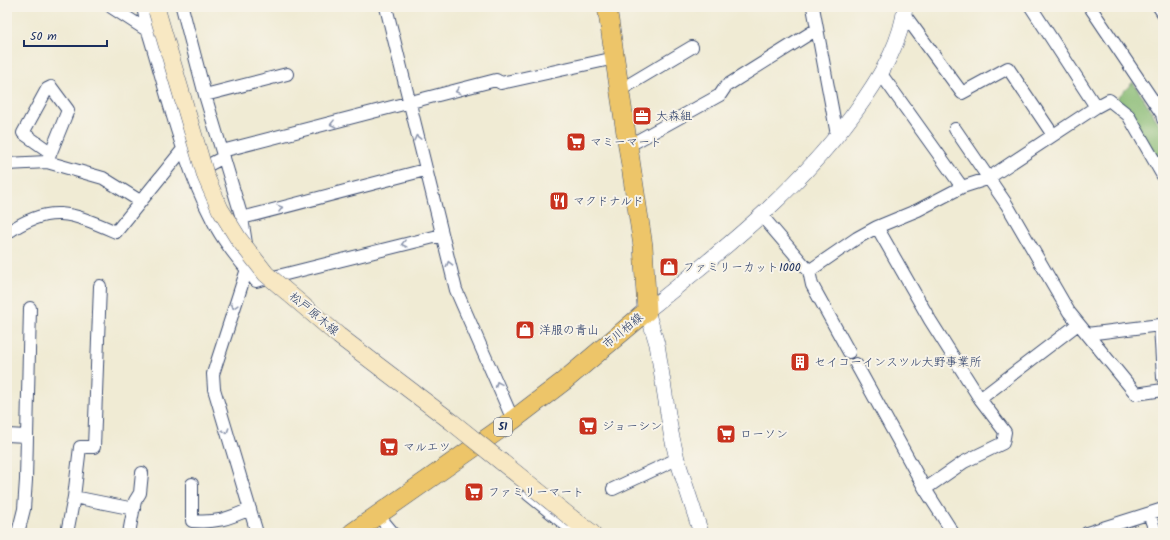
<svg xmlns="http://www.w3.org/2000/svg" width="1170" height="540" font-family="Kalam,'Klee One',sans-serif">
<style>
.forest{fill:#89bb75;stroke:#52756a}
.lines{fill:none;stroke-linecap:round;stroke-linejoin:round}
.minor-casing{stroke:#3b4b70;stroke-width:14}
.tertiary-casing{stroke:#3b4b70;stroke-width:16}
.secondary-casing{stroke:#3b4b70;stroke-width:18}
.primary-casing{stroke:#3b4b70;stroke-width:20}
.minor{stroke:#fff;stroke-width:12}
.tertiary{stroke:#fff;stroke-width:15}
.secondary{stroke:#f8e8c3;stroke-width:17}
.primary{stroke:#edc569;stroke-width:19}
.secondary-bridge-casing{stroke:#3b4b70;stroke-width:18;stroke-linecap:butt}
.secondary-bridge{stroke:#f8e8c3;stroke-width:17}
.oneway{stroke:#8d97ae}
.labels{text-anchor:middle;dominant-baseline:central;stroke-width:4;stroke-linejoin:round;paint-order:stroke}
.shield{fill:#f7f3e8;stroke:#5d6a87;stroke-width:1}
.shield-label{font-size:11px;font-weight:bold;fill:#1b2f5e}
.poi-label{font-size:12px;fill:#1b2f5e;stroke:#f7f3e8;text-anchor:start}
.street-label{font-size:12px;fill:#1b2f5e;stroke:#f7f3e8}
</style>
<rect width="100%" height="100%" fill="#f7f3e8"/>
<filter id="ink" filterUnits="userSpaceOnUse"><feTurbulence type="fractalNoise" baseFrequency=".025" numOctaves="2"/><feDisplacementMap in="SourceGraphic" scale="8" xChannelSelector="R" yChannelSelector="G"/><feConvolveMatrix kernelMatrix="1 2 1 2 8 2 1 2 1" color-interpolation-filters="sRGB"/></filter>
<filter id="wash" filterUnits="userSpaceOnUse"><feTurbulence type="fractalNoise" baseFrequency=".012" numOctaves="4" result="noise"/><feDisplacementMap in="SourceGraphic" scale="16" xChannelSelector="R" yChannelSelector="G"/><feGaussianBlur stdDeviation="0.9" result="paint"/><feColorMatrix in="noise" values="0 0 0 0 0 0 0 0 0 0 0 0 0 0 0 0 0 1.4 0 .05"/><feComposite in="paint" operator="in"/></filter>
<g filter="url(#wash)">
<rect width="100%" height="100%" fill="#f0ebd4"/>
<!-- forest -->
<path class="forest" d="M1133 82 1163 130V165L1118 102V97Z"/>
</g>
<g filter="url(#ink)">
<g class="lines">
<defs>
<path id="minor" d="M111 7 148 31
M143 7 148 31C167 93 183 164 213 221 224 243 240 261 256 281L286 274 442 235
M182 7 205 95 242 218 247 250V269L213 374 214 389 257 533
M386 7 456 290 513 420
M813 7 837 135
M1090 7 1162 114 1163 119
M1159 7 1163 13
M904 14 962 93 1008 68 1053 135
M881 74 962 187
M620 90 692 47
M205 95 287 74
M1096 107 1109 100 1128 115 1163 176
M955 129 1007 205 1069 312 1136 394 1163 390
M628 146 720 95 726 86 817 29
M222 151 496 80 501 83 615 58
M47 162 68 110 51 87 47 89 23 133 50 152
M7 164 47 162 103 178 140 201
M197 171 224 157
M762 216 809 271 812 285 849 352
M242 218 425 170
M877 227 930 320 980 399 1078 324
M7 233C50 203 72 213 116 232L184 148
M809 271 857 238 877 227 918 210 962 187 987 179 1096 107 1031 7
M1087 334 1160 325 1163 378
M856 364 925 489 953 533
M7 435 26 436
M192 484V521C216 523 228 519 250 509
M613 489 677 459
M925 489 964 462 1003 443 1005 432 980 399
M528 494 576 533
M74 497 134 509
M1149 514 1156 533
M378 515 393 533
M18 533 24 509 26 480 30 308
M67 533 74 497 80 447H94L100 286
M129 533 135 501 140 493 142 473
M1087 533 1163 509"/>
<path id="tertiary" d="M701 533 677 459 671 433 657 344 647 311C727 247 807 183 865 98 884 70 901 41 905 7"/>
<path id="secondary" d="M574 520 592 533"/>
<path id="primary" d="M352 533 513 420 564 381 647 311 643 246 607 7"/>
</defs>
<!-- minor casing -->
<use href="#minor" class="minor-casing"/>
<!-- tertiary casing -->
<use href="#tertiary" class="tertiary-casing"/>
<!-- secondary casing -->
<use href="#secondary" class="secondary-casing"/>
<!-- primary casing -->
<use href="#primary" class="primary-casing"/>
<!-- minor -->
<use href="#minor" class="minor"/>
<!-- tertiary -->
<use href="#tertiary" class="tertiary"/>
<!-- secondary -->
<use href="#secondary" class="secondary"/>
<!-- primary -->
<use href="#primary" class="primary"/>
<defs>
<path id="secondary-bridge" d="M157 11 206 177 220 209 238 238 266 274 339 336 452 422 574 520"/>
</defs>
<!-- secondary-bridge casing -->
<use href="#secondary-bridge" class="secondary-bridge-casing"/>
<!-- secondary-bridge -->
<use href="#secondary-bridge" class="secondary-bridge"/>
</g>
<!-- one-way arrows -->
<defs><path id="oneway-chevron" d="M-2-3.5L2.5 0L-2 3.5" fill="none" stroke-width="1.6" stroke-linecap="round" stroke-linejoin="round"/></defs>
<g class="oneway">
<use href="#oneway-chevron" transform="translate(458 91) rotate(165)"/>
<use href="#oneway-chevron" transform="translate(333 124) rotate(166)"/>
<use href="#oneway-chevron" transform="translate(417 138) rotate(-104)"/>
<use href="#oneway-chevron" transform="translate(280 208) rotate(-15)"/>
<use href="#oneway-chevron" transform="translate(404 244) rotate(166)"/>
<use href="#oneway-chevron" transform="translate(449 264) rotate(-105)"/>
<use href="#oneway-chevron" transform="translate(234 306) rotate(108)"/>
<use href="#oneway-chevron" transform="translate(498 384) rotate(-114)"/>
<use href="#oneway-chevron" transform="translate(226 431) rotate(73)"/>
</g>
</g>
<!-- icons -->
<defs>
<symbol id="office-square" viewBox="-11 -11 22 22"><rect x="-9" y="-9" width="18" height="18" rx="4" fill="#c8321e" stroke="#f7f3e8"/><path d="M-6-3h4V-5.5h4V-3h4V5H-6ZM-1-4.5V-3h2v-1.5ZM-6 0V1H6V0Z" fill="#fff"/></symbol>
<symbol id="supermarket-square" viewBox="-11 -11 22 22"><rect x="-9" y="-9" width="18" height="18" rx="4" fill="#c8321e" stroke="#f7f3e8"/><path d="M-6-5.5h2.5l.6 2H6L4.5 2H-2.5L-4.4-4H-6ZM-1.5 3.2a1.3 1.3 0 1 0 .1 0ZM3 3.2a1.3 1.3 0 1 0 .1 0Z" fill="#fff"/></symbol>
<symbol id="restaurant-square" viewBox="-11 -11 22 22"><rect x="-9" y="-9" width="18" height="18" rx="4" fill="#c8321e" stroke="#f7f3e8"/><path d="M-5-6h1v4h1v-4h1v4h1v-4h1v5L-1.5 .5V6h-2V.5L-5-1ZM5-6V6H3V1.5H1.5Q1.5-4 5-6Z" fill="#fff"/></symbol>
<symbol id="shop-square" viewBox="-11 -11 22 22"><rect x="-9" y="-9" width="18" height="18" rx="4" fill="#c8321e" stroke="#f7f3e8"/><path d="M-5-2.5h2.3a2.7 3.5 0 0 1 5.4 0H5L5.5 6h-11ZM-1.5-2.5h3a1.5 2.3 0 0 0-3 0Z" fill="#fff"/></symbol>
<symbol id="building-square" viewBox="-11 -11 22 22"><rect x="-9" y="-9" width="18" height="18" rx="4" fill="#c8321e" stroke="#f7f3e8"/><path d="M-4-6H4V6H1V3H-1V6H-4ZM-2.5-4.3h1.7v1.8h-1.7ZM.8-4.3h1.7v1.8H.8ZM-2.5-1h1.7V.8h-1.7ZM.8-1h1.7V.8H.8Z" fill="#fff"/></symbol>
</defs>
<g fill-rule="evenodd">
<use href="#office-square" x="631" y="105" width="22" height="22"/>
<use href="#supermarket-square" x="565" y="131" width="22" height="22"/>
<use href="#restaurant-square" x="548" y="190" width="22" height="22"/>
<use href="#shop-square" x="658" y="256" width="22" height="22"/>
<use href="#shop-square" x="514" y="319" width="22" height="22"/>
<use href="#building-square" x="789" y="351" width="22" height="22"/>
<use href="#supermarket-square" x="577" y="415" width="22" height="22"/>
<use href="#supermarket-square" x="715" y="423" width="22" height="22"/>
<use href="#supermarket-square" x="378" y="436" width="22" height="22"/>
<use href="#supermarket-square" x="463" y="481" width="22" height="22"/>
</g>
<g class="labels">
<!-- shield labels -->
<rect class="shield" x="494" y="418" width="18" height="18" rx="3"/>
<g class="shield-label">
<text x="503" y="427">51</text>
</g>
<!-- poi labels -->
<g class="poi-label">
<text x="656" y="116">大森組</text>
<text x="590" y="142">マミーマート</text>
<text x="573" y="201">マクドナルド</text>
<text x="683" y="267">ファミリーカット1000</text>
<text x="539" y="330">洋服の青山</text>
<text x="814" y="362">セイコーインスツル大野事業所</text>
<text x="602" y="426">ジョーシン</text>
<text x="740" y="434">ローソン</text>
<text x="403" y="447">マルエツ</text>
<text x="488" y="492">ファミリーマート</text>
</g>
<!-- street labels -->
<g class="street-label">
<text transform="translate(314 314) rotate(40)">松戸原木線</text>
<text transform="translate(623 331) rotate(-40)">市川柏線</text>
</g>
</g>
<!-- margin -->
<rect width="1170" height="540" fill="none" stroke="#f7f3e8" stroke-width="24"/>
<!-- scale -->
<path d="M24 40v6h83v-6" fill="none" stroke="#1b2f5e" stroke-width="2"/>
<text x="30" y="40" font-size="12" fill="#1b2f5e" stroke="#f7f3e8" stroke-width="3" paint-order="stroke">50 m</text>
</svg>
